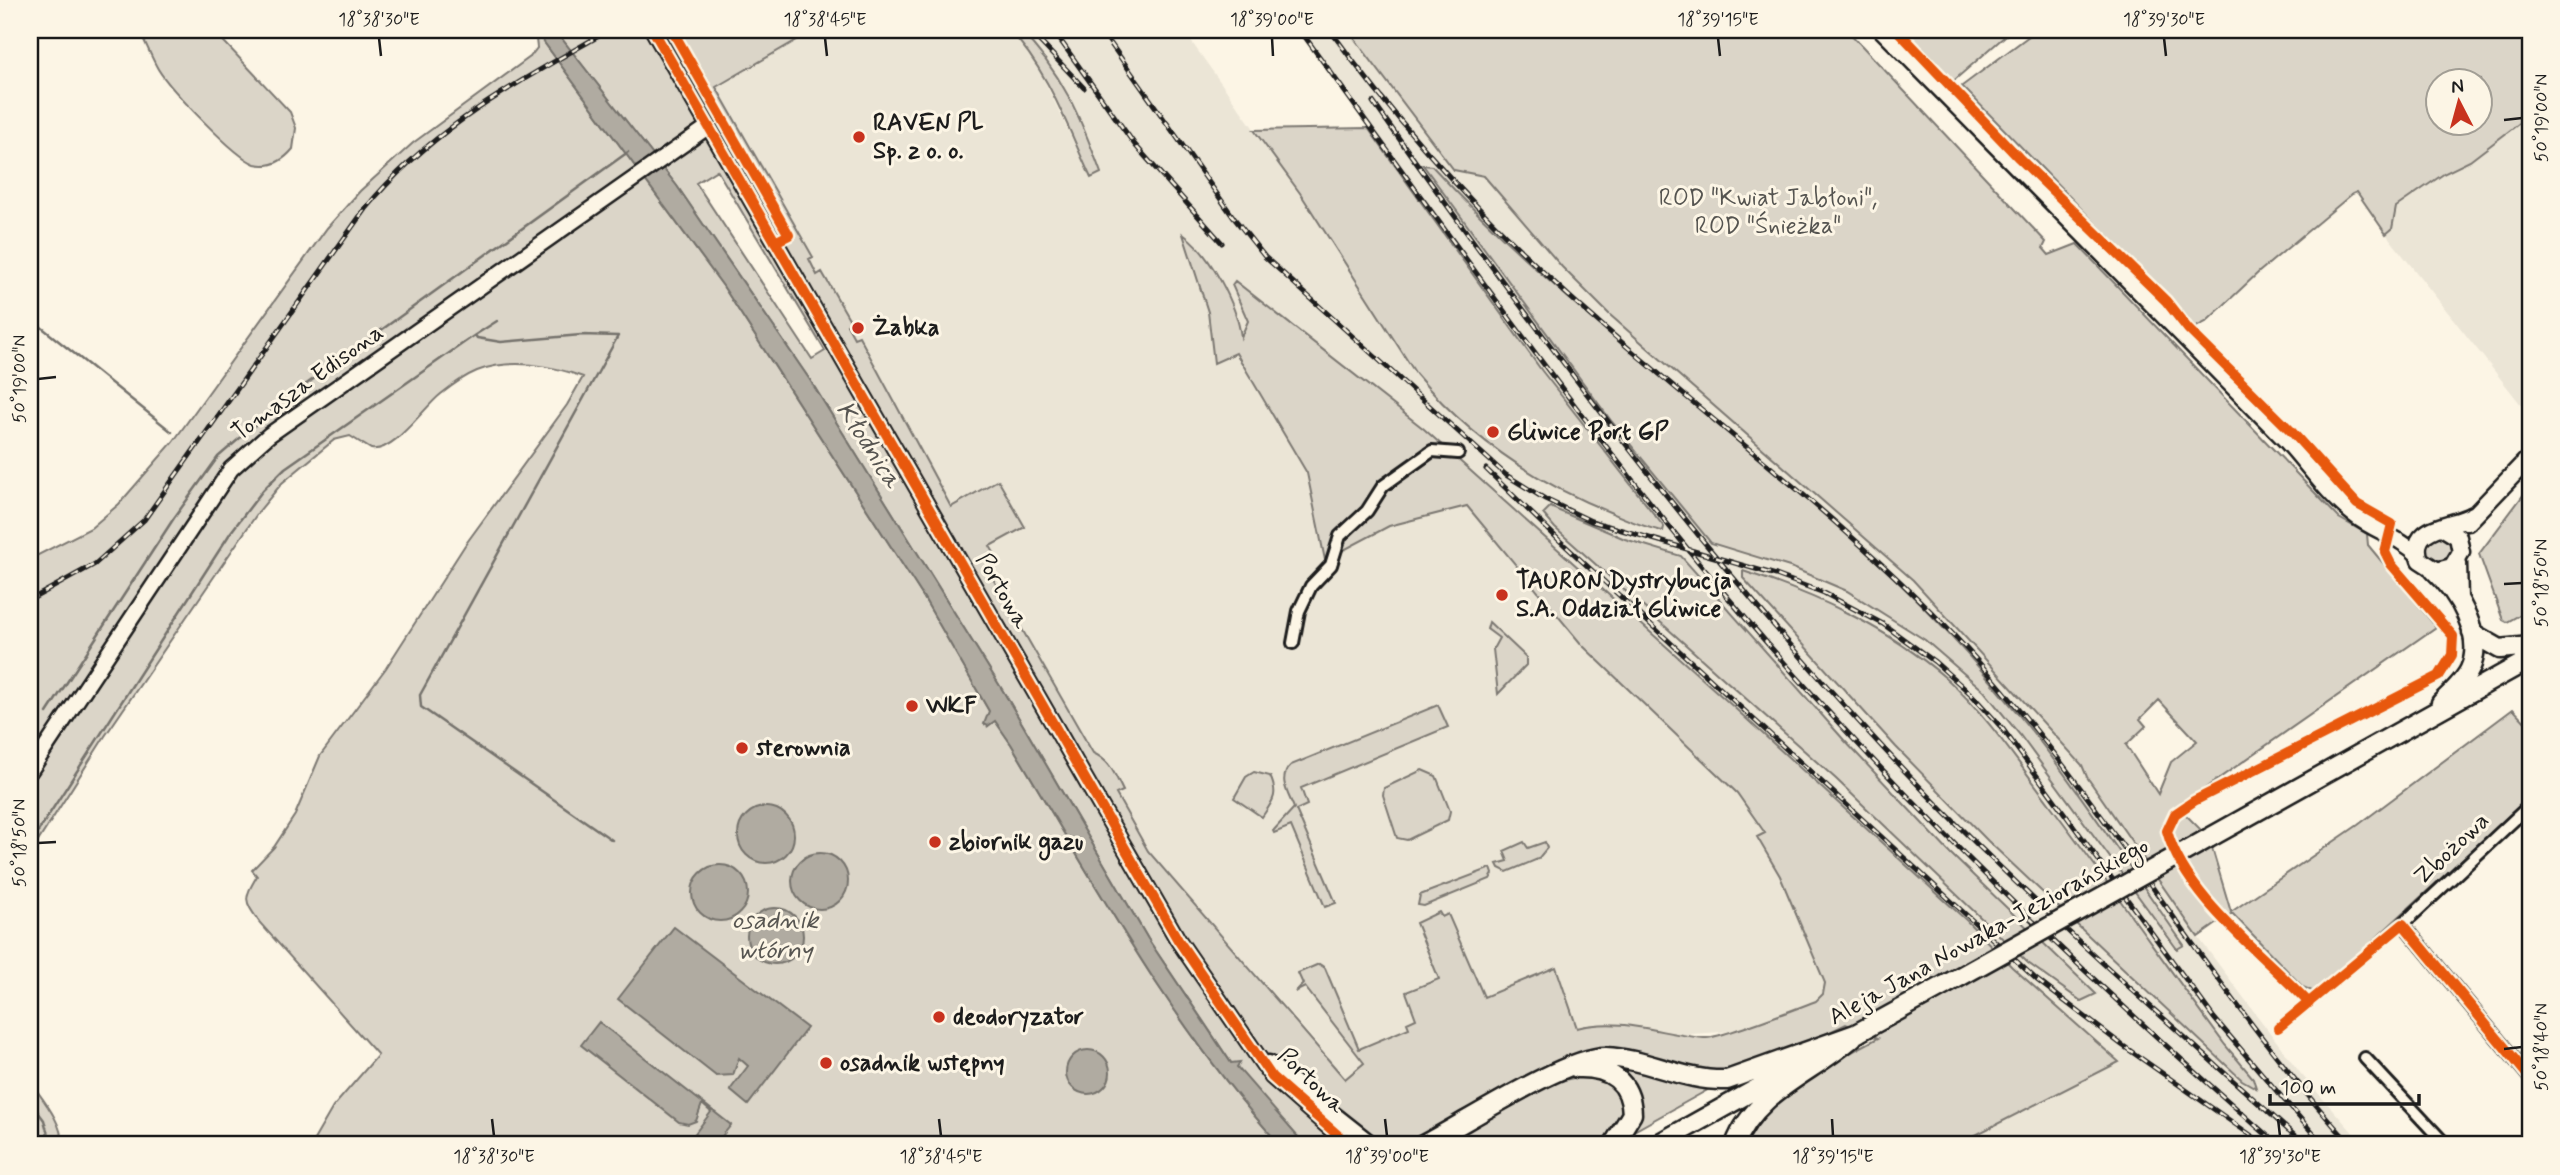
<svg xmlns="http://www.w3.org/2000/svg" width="2560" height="1175" font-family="Mynerve,sans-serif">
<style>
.built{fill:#ebe5d6;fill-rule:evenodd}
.green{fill:#dbd5c8;stroke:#7c7872;stroke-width:2;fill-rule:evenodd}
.water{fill:#b0aba1;stroke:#75726c;stroke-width:2}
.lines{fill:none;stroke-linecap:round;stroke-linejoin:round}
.stream{stroke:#75726c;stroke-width:2.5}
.minor-casing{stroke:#1c1c1c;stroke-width:16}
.tertiary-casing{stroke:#1c1c1c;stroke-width:19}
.secondary-casing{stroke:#1c1c1c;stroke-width:21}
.primary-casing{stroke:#1c1c1c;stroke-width:23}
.minor{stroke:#fcf5e5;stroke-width:10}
.tertiary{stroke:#fcf5e5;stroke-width:14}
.secondary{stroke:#fcf5e5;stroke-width:16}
.primary{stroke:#fcf5e5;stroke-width:18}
.rail-casing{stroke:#1c1c1c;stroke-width:5}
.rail{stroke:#fcf5e5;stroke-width:2.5;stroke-dasharray:8;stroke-linecap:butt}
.primary-bridge-casing{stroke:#1c1c1c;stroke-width:23;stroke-linecap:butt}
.primary-bridge{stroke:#fcf5e5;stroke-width:18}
.cycleway-casing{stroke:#fcf5e5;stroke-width:15}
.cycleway{stroke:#e8590c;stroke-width:10}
.ticks{fill:none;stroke:#1c1c1c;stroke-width:2.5}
.poi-dot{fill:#c8321e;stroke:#fcf5e5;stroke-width:2.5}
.labels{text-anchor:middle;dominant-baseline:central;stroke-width:6;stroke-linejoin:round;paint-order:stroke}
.poi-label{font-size:24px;font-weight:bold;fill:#1c1c1c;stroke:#fcf5e5;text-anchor:start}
.park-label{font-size:24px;fill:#555450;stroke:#fcf5e5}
.street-label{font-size:24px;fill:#1c1c1c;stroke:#fcf5e5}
.water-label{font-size:26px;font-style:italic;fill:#575551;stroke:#fcf5e5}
.neatline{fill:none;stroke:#1c1c1c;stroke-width:2.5}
.ticks-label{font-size:18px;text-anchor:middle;fill:#1c1c1c}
</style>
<rect width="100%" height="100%" fill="#fcf5e5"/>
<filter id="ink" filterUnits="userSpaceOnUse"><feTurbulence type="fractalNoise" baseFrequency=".0143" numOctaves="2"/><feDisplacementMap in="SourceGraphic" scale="14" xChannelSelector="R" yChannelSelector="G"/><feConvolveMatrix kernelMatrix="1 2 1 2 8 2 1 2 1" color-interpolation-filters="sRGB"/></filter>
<g filter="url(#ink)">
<!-- built -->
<path class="built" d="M814 30H1009L1024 45 1042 76 1091 178 1046 58 1019 30H1183L1300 193 1416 374 1438 400 1452 413 1665 529 1542 371 1297 30H1348L1454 170 1484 176 1562 267 1610 315 1913 580 2082 765 2087 777 2198 937 2301 1074 2364 1145H1893L2012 967 1966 920 1727 701 1424 429 1235 281 1232 285 1248 321 1236 353 1307 473 1325 559 1389 526 1466 506 1582 645 1737 793 1765 834 1757 838 1780 876 1825 983 1846 1024 1660 1036 1591 1029 1389 1136 1318 1045 1148 851 1116 794 1122 790 1111 769 1104 757 1094 753 951 507 860 336 855 338 847 325 851 322 822 273 817 275 808 259 813 256 715 86ZM1467 204 1596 325 1817 507 1911 596 2014 710 2184 945 2177 949 2020 735 1984 691 1925 640 1847 591 1793 568 1711 543 1612 422 1508 281ZM1183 237 1213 269 1238 317 1236 353 1214 363 1208 312 1198 272ZM1550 507 1625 539 1682 556 1844 740 1950 853 2096 993 2081 1000 2028 963 1836 779 1555 528 1543 515ZM1742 575 1840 608 1880 630 1948 680 2014 756 2225 1045 2258 1084 2242 1080 1988 841 1896 747Z
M2530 115V416L2386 234 2392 229 2396 207 2445 173 2470 161Z"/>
<!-- green -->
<path class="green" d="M139 30H213L290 112 296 128 293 149C283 161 271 168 255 164 235 157 170 89 158 69 151 57 146 43 139 30Z
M535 30 723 286 924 598 989 711 988 726 995 720 1011 744C1094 882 1171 1025 1280 1145H311L333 1107 378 1055 260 923C244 900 243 900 257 876L252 870 274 847 295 815 320 756 386 668 465 545 567 405 583 377C551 365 510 358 477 371 465 376 451 386 441 394 423 408 394 453 371 449L350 436 334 440 282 483 259 511 105 736 30 854V559L91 528 119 504 173 442 327 228 360 191 413 143 530 57 537 48Z
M555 30H814L716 87 813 257 809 259 817 275 822 272 851 322 847 325 854 338 859 336 951 507 998 480 1025 527 990 546 1000 563 988 570 1093 753C1110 760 1115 775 1123 791L1116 794 1148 851 1345 1079 1364 1063 1305 987 1295 992 1303 984 1298 973 1319 964 1325 968 1359 1049 1409 1028 1407 1023 1416 1019 1406 992 1439 979 1416 923 1439 912 1442 917 1448 914 1484 997 1556 967 1577 1028C1622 1017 1660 1034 1704 1038 1719 1039 1797 1008 1816 1001L1823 994 1825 983 1780 876 1757 837 1765 833 1737 793 1582 645 1467 506 1389 526 1325 560 1307 473 1236 353 1214 363 1208 312 1183 234C1210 253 1237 305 1241 337L1248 321 1232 285 1235 281 1424 429 1727 701 1966 920 2012 967 2119 1062 1956 1145H1746C1750 1103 1842 1057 1878 1038L1846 1024 1805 1044 1723 1074 1596 1051 1572 1056 1500 1095 1460 1112 1417 1140H1395L1382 1145H1305L1232 1064 1148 939 1003 691 810 380 677 186ZM717 170 825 351 812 359 696 183Z
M1009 30H1019C1062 71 1081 119 1101 173L1091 178C1068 129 1048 69 1009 30Z
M1348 30H1847L2046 242 2043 248 2049 255 2077 244 2339 518 2367 534 2368 545 2436 627 2178 807 2209 838 2231 912 2358 825 2513 709 2530 727V797L2320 989 2312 991 2303 987 2232 913 2198 937 2087 777 2082 765 1913 580 1610 315 1562 267 1484 176 1454 170ZM2159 700 2197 741 2171 762 2158 794 2126 745 2146 726 2140 719Z
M1897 30H2012L1950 84Z
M2037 30H2289L2295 35 2303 30H2530V115L2470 161 2445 173 2396 207 2392 229 2386 234 2357 192 2352 194 2259 272 2206 322 2194 328 2168 298 1962 86ZM2438 80H2480V122H2438Z
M1368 128 1542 371 1664 527 1663 531C1646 528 1628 520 1612 513 1536 483 1469 437 1416 374L1300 193 1254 130Z
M1423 165 1432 166C1550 294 1685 393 1817 506 1887 567 1956 638 2015 710 2076 785 2129 867 2184 945L2177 949 2020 735 1984 691 1925 640 1847 591 1793 568 1711 543 1612 422Z
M2530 486V609L2507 622 2503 620 2479 554Z
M1550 507 1625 539 1681 556 1844 740 1950 853 2096 994 2081 1001 2028 963 1836 779 1555 528 1543 514Z
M2437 532 2454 542 2453 557 2440 565 2427 559 2423 545Z
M1743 571C1817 595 1887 627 1947 679 1987 715 2018 763 2051 806 2110 885 2167 966 2225 1045L2253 1078 2256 1088 2242 1080 1988 841 1896 747 1743 578Z
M1489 622 1526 657V665L1498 694 1493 649 1499 638 1487 629Z
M1438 705 1448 727 1301 788 1307 805 1296 810 1336 903 1325 907 1291 826 1274 833 1273 831 1294 808C1288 793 1277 778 1291 765Z
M1422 770 1436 776 1450 811 1448 820 1407 840 1397 838 1383 795 1384 788Z
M1254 772 1270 776C1279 795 1273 801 1262 817L1234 798 1246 777Z
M1524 842 1528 848 1545 842 1547 848 1538 859 1507 872 1499 868 1497 864 1508 861 1504 851Z
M1491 868 1493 874 1490 879 1424 906 1418 905 1420 895Z
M1612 1064 1713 1087 1632 1132 1639 1115 1609 1065Z
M1595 1075 1617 1085C1626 1118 1622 1119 1602 1145H1453C1485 1110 1547 1078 1595 1075Z
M30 1081C42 1099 63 1122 62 1145H41L38 1130 30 1117Z"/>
<!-- water -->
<path class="water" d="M535 30H555L677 186 810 380 1003 691 1148 939 1231 1063 1240 1062 1237 1067 1305 1145H1280C1171 1025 1094 882 1011 744L995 721 988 726 984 724 989 711 924 598 723 286Z
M738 835a28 28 0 1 1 56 0a28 28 0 1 1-56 0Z
M792 881a28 28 0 1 1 56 0a28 28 0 1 1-56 0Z
M692 893a28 28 0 1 1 56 0a28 28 0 1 1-56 0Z
M747 936a28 28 0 1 1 56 0a28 28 0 1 1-56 0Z
M674 927 807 1028 748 1105 730 1090 748 1066 739 1058 733 1075 716 1076 618 999Z
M599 1022 731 1125 715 1145H704L693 1136 711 1112 702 1104 696 1121 688 1124 679 1122 581 1045Z
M1066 1072a22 22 0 1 1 44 0a22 22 0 1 1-44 0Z"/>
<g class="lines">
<!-- stream -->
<path class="stream" d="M30 318 172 432
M497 321 475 335 477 338 501 342 581 335 618 336 425 686 420 695 421 707 612 840
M47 713 174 518 218 457 283 401 628 152
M30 844 231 532 263 490 285 468 475 335
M30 1101 44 1120 51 1145"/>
<defs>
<path id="minor" d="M1293 643 1299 611 1311 586 1331 565 1340 536 1367 511 1383 486 1432 451 1458 453
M2530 805 2403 924 2530 1078
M2365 1058 2446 1145"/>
<path id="tertiary" d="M653 30 1178 940 1272 1077 1349 1145
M1881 30 2284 439C2307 464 2327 494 2354 515 2374 532 2399 536 2418 555
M30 771 231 469 269 435 709 126
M1269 1063 1373 1145"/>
<path id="secondary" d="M2468 522 2530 457
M2442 527 2458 537 2461 552 2452 567 2437 571 2420 560C2407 525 2453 527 2473 515"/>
<path id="primary" d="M2457 563 2458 598
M2434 570C2458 592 2485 636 2470 669 2464 682 2451 693 2441 703
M2472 633 2500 649 2530 646
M2209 838 2530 659
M1850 1037 1945 985
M1577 1068C1610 1067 1631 1081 1632 1114L1613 1145
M1423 1145C1462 1125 1567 1056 1606 1057 1648 1059 1685 1082 1727 1080L1858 1033
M1656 1145 1801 1064
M1735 1145C1755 1091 1813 1073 1853 1037"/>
</defs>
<!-- minor casing -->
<use href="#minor" class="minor-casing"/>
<!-- tertiary casing -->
<use href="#tertiary" class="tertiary-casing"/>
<!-- secondary casing -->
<use href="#secondary" class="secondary-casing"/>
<!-- primary casing -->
<use href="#primary" class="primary-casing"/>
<!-- minor -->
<use href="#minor" class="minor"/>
<!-- tertiary -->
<use href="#tertiary" class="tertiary"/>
<!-- secondary -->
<use href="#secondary" class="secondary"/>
<!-- primary -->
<use href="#primary" class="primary"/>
<defs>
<path id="rail" d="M1029 30 1084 88
M1053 30 1135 145 1222 243
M1101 30 1234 218 1265 257 1506 475 1545 499 1591 521 1776 575 1824 593 1883 624 1935 662 1972 695 2002 728 2214 1018 2323 1145
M1300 30C1445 229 1586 432 1747 620 1910 810 2090 981 2278 1145
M1330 30C1400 127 1481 216 1569 296 1692 407 1826 504 1942 623 2097 782 2202 981 2351 1145
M1373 102C1532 326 1696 547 1884 749 2015 890 2162 1016 2305 1145
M1486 469 1559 540 2037 980 2122 1045 2262 1143
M30 600 95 564 144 520 365 209C433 126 518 83 609 30"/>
</defs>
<!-- rail casing -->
<use href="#rail" class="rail-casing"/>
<!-- rail -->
<use href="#rail" class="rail"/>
<defs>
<path id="primary-bridge" d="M1945 985 2209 838"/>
</defs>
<!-- primary-bridge casing -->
<use href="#primary-bridge" class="primary-bridge-casing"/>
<!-- primary-bridge -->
<use href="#primary-bridge" class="primary-bridge"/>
<defs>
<path id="cycleway" d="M653 30 1178 940 1272 1077 1349 1145
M672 30 789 235 775 242
M1897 30 2019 158 2166 301 2188 329 2292 432 2357 504 2392 524 2385 552 2391 564 2453 636 2452 655 2439 676 2194 801 2175 814 2167 831C2185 897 2262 953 2309 1003
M2278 1028 2403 924 2530 1078"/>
</defs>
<!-- cycleway casing -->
<use href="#cycleway" class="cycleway-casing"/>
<!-- cycleway -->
<use href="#cycleway" class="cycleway"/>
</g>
</g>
<!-- ticks -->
<path class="ticks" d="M379 38 381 56M825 38 827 56M1272 38 1273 56M1718 38 1720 56M2164 38 2166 56M2504 120 2522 118M38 379 56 377M2504 584 2522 583M38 843 56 842M2504 1049 2522 1047M492 1119 494 1136M939 1119 941 1136M1385 1119 1387 1136M1832 1119 1833 1136M2278 1119 2280 1136"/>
<!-- markers -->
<g class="poi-dot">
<circle cx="859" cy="137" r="7"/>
<circle cx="858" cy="328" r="7"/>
<circle cx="1493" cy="432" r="7"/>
<circle cx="1502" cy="595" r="7"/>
<circle cx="912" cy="706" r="7"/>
<circle cx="742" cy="748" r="7"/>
<circle cx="935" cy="842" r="7"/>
<circle cx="939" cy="1017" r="7"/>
<circle cx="826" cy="1063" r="7"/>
</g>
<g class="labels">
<!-- poi labels -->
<g class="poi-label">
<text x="873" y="123">RAVEN PL<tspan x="873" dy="28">Sp. z o. o.</tspan></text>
<text x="872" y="328">Żabka</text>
<text x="1507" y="432">Gliwice Port GP</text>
<text x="1516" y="581">TAURON Dystrybucja<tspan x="1516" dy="28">S.A. Oddział Gliwice</tspan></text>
<text x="926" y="706">WKF</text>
<text x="756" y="748">sterownia</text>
<text x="949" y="842">zbiornik gazu</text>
<text x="953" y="1017">deodoryzator</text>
<text x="840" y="1063">osadnik wstępny</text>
</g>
<!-- park labels -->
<g class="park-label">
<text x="1768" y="198">ROD "Kwiat Jabłoni",<tspan x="1768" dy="28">ROD "Śnieżka"</tspan></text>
</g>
<!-- street labels -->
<g class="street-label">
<text transform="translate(308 383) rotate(-36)">Tomasza Edisona</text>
<text transform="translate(1002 591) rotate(60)">Portowa</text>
<text transform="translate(2452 849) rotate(-43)">Zbożowa</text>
<text transform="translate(1989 932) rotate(-29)">Aleja Jana Nowaka-Jeziorańskiego</text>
<text transform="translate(1311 1081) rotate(44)">Portowa</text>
</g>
<!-- water labels -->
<g class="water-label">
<text transform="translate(868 445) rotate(57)">Kłodnica</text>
<text x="775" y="921">osadnik<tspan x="775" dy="30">wtórny</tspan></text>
</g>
</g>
<!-- margin -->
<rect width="2560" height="1175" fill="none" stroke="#fcf5e5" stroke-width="77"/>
<!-- north arrow -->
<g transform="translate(2459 102) rotate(354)"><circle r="33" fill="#fcf5e5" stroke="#a29e95" stroke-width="2"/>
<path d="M0-5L12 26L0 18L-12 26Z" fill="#c8321e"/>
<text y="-10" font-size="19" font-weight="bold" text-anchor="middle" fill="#1c1c1c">N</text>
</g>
<!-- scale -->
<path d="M2270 1094v10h149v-10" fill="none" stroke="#1c1c1c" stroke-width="3.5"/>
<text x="2280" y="1094" font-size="21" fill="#1c1c1c" stroke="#fcf5e5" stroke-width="5" paint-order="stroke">100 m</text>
<rect x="38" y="38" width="2484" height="1098" class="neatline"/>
<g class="ticks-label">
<text x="379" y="25">18°38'30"E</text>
<text x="825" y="25">18°38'45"E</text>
<text x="1272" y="25">18°39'00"E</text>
<text x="1718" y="25">18°39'15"E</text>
<text x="2164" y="25">18°39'30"E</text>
<text transform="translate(2541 118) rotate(-90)" y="6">50°19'00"N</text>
<text transform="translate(19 379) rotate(-90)" y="6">50°19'00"N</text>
<text transform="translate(2541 583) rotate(-90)" y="6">50°18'50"N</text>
<text transform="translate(19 843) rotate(-90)" y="6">50°18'50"N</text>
<text transform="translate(2541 1047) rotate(-90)" y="6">50°18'40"N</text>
<text x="494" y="1162">18°38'30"E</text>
<text x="941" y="1162">18°38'45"E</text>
<text x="1387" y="1162">18°39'00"E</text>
<text x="1833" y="1162">18°39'15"E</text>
<text x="2280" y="1162">18°39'30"E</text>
</g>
</svg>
